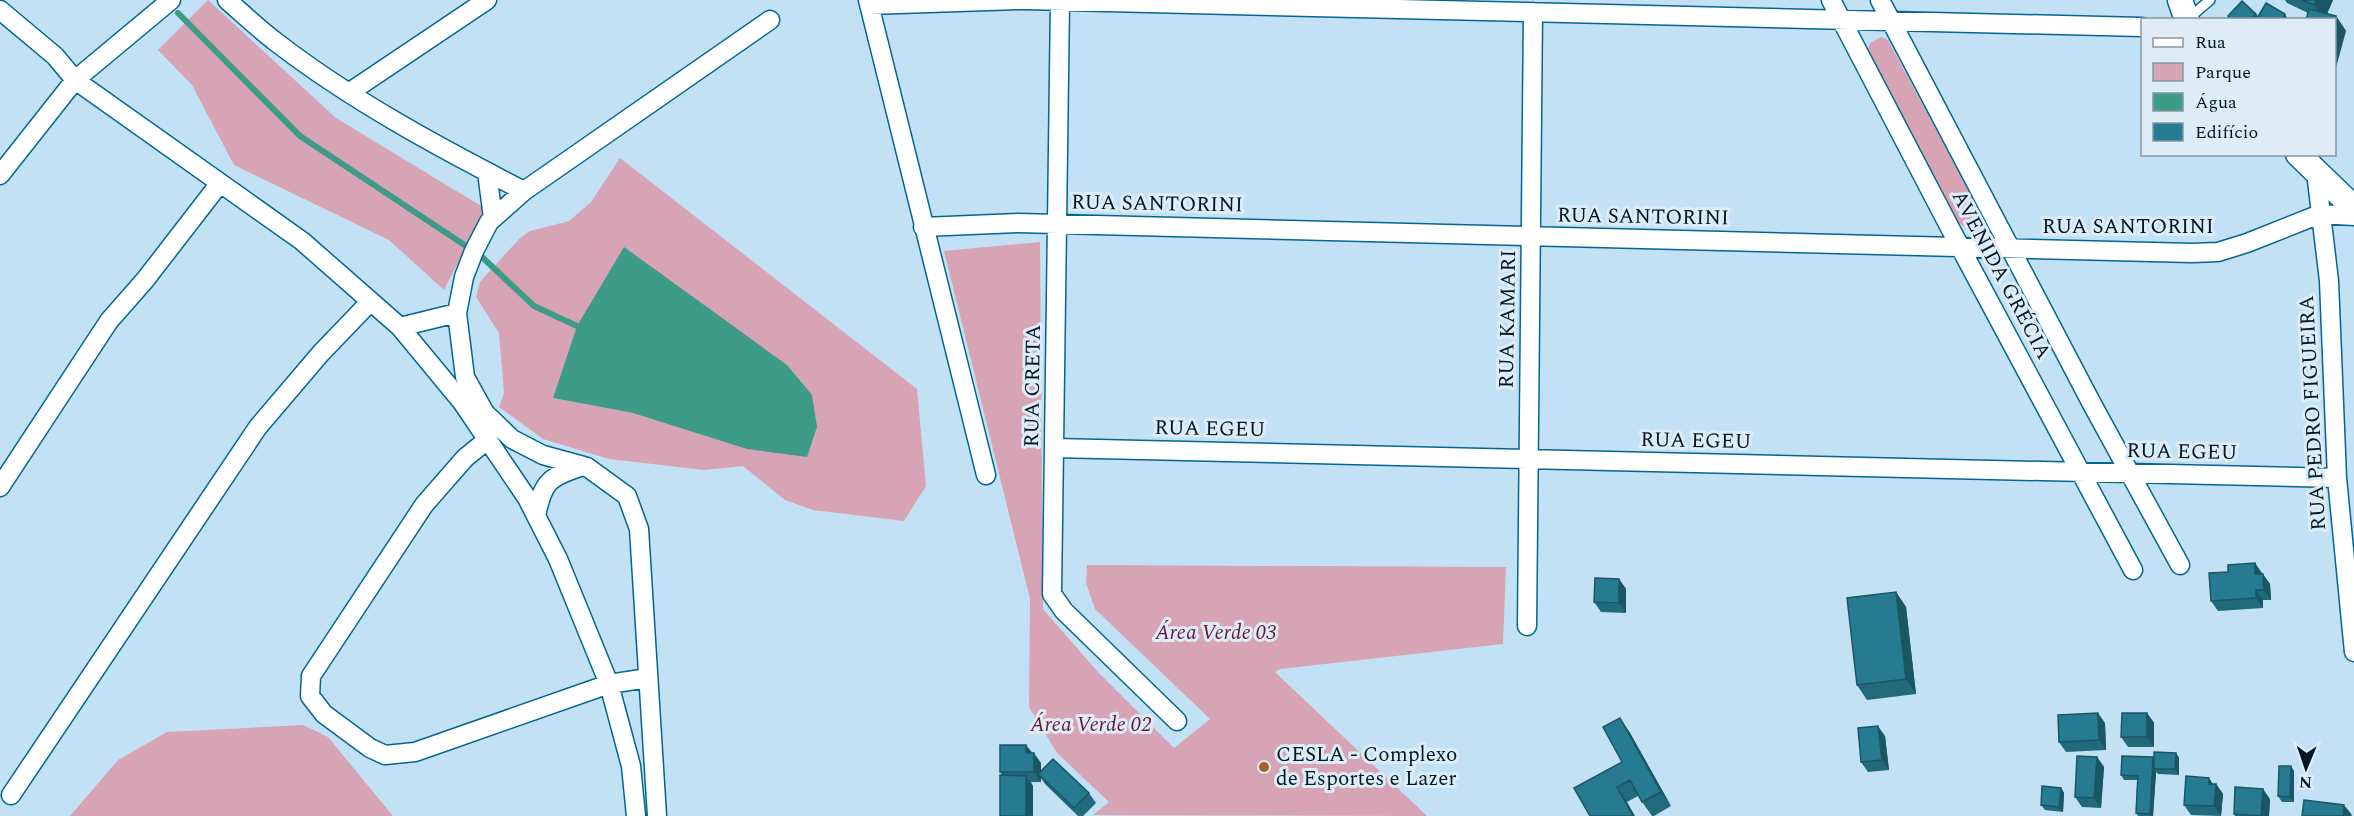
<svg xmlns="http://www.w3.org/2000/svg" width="2354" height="816" font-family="Spectral,serif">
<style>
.green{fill:#d7a4b5;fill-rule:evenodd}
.water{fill:#3e9b87}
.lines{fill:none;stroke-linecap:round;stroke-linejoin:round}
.stream{stroke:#3e9b87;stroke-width:6}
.lane-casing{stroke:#016692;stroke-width:12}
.street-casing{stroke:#016692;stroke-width:21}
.secondary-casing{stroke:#016692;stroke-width:27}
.lane{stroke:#fff;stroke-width:9}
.street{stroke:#fff;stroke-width:18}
.secondary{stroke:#fff;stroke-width:24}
.wall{fill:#216a7c}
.shaded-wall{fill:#1b5665}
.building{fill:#267b90;stroke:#1b5665;stroke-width:1.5}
.poi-dot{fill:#a3622d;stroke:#ddecf6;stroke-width:2}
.labels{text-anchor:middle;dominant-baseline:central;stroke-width:6;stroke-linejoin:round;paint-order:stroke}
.street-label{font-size:21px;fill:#001826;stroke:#ddecf6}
.park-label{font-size:21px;font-style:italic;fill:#68133b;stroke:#ddecf6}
.poi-label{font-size:21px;fill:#001826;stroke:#ddecf6;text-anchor:start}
</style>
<rect width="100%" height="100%" fill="#c3e1f5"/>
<!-- green -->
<path class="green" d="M208 0 336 118 486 209 444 290 389 240 234 165 192 85 158 50Z
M1881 37 1888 40 1979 210 1980 224C1965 230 1962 227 1951 215L1867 53 1870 43Z
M620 158 917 389 926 486 904 521 813 510 785 500 743 466 704 470 609 459 543 439 499 407 504 393 499 333 476 297 480 282 519 239 530 231 569 221 591 202ZM787 365 633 413 553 398Z
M1040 242 1043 609 1097 671 1174 748 1210 719 1095 609 1086 583 1087 565 1506 567 1503 644 1280 669 1275 672 1427 816 1093 815 1109 802 1057 753 1029 707 1030 599 944 251Z
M303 725 328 737 393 816H70L118 760 167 732Z"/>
<!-- water -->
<path class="water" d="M624 247 787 365 812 395 817 427 807 457 747 449 633 413 553 398 577 326Z"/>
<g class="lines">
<!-- stream -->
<path class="stream" d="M178 13 300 136 469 248
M482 257 534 306 577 326"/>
<defs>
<path id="lane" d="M2189 18 2210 0"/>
<path id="street" d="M227 0C243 14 259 29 276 42 351 100 440 148 524 191
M868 0 986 475
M1025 0 2142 27
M1831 0 1960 247 2133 570
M1880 0 2092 404 2180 565
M1060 1 1052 594 1064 611 1177 721
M869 5 1020 0
M0 10 55 56 75 80 302 241 400 327 462 402 527 498 558 559 609 684 631 766 636 816
M350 92 487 0
M487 172 493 218
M2316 172 2329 281 2337 478 2354 652
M0 175 75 80 171 0
M923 227 1018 223 2192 253 2218 252 2247 243 2320 214 2354 216
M400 327 457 313
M487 440 465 458 424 505 311 676 310 696 324 714 370 748 385 755 415 752 609 684 648 678
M1054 448 2337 478
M0 487 109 321 145 280 220 183
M536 516C543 481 549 477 583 466
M1527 626 1533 12
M11 795 258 427 321 353 370 302
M657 816 639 529 627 496 587 467 543 455 512 439 485 413 465 377 457 313 464 277 474 251 489 222 524 191 770 20"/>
<path id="secondary" d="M2180 0 2187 20
M2298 154 2354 208"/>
</defs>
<!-- lane casing -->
<use href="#lane" class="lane-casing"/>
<!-- street casing -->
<use href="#street" class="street-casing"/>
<!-- secondary casing -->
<use href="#secondary" class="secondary-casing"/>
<!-- lane -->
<use href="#lane" class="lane"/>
<!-- street -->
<use href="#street" class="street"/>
<!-- secondary -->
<use href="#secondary" class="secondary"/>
</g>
<!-- wall -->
<path class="wall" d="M2285 0H2333L2327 14 2336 16 2346 31 2287 3Z
M2256 14 2258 16 2285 14 2288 20H2230L2228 16Z
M2255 563 2262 574 2270 584 2271 600H2263V608L2218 611 2211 601 2228 572Z
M1619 579 1626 589V613L1601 612 1594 602Z
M1896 592 1906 607 1916 694 1867 700 1857 685Z
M2147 713 2154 723V747H2128L2121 737Z
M1620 718 1630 733 1671 806 1654 816H1652L1638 796 1627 802 1590 816 1622 762Z
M2105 723 2106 750 2066 752 2059 742Z
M1885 736 1889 770 1868 772 1861 762Z
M1026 745 1041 763V771L1089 793 1096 803 1083 816H1078L1045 784 1041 778V782H1031L1033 786 1002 775 1000 772Z
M2176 753 2179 758V775L2158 774 2156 772 2153 816H2138L2136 813 2137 780H2124L2121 775 2153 757 2154 759Z
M2097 757 2104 767 2101 808 2082 807 2075 797Z
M2294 771V802H2282L2278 796Z
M2214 784H2216L2223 794 2221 816 2191 815 2184 805Z
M2061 788 2064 793 2063 812 2045 810 2041 805Z
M2270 799 2269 816H2235L2234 814Z"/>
<!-- shaded-wall -->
<path class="shaded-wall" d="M2316 0H2333L2324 20 2314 5Z
M2285 14 2288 20H2281Z
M2336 16 2346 31 2334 75V22Z
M2255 563 2262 573V584L2255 574Z
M2263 574 2270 584 2271 600 2264 590Z
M1619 579 1626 589V613L1619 603Z
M2256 590 2263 600V608L2256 598Z
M1896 592 1906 607 1916 694 1906 679Z
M2098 713 2105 723 2106 750 2099 740Z
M2147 713 2154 723V747L2147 737Z
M1620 718 1630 733 1671 806 1661 792Z
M1878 726 1885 736 1889 770 1882 760Z
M1026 745 1033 755 1026 753Z
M1034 753 1041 763V777L1038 774 1041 778V782L1034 772Z
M2176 753 2179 758V775L2175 769Z
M2097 757 2104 767 2101 808 2094 798Z
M2153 757 2156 762 2154 769 2156 772 2153 816H2151L2150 814Z
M2291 766 2294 771V802L2290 797Z
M1026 776 1033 786V816H1026Z
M2209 778 2215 787 2216 784 2223 794 2221 816 2214 806 2209 784Z
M1617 787 1627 802 1635 816H1633Z
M2061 788 2064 793 2063 812 2059 807Z
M2263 789 2270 799 2269 816H2261Z
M2344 805 2352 815 2351 816H2343Z"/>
<!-- building -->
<path class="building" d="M2302 0H2316L2314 5Z
M2242 1 2256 14 2250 20H2231L2228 16Z
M2266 3 2285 14 2281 20H2256Z
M2309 9 2336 16 2334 22V20H2306Z
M2255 563V574H2263L2264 590H2256V598L2211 601 2209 573 2228 572V565Z
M1595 578 1619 579V603L1594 602Z
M1896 592 1906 679 1857 685 1847 598Z
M2098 713 2099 740 2059 742 2058 715Z
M2122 713H2147V737H2121Z
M1620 718 1661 792 1642 802 1630 780 1617 787 1633 816H1590L1574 788 1622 762 1603 727Z
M1878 726 1882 760 1861 762 1858 728Z
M1000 745H1026V753H1034V772H1000Z
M2154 752 2176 753 2175 769H2154Z
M2077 756 2097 757 2094 798 2075 797Z
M2122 756 2153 757 2150 814 2136 813 2138 776 2121 775Z
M1053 759 1089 793 1074 808 1038 774Z
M2279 766H2291L2290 797 2278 796Z
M1000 775 1026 776V816H1000Z
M2186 776 2209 778V784H2216L2214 806 2184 805Z
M2042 786 2061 788 2059 807 2041 805Z
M2235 787 2263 789 2261 816 2234 814Z
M2304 800 2344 805 2343 816H2302Z"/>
<!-- markers -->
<circle class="poi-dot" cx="1264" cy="767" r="6"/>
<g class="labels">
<!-- street labels -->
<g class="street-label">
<text transform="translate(1157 204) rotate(1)">RUA SANTORINI</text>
<text transform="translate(1643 217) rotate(1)">RUA SANTORINI</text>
<text x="2128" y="227">RUA SANTORINI</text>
<text transform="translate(2001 275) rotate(62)">AVENIDA GRÉCIA</text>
<text transform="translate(1508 319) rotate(-89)">RUA KAMARI</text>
<text transform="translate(1033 386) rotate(-89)">RUA CRETA</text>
<text transform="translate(2313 413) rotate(-93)">RUA PEDRO FIGUEIRA</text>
<text transform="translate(1210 429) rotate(1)">RUA EGEU</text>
<text transform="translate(1696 441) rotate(1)">RUA EGEU</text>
<text transform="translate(2182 452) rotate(1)">RUA EGEU</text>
</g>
<!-- park labels -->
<g class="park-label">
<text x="1216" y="633">Área Verde 03</text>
<text x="1091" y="725">Área Verde 02</text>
</g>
<!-- poi labels -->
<g class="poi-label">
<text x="1276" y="755">CESLA - Complexo<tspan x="1276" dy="24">de Esportes e Lazer</tspan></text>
</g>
</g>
<!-- legend -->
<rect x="2141" y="18" width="195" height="138" fill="#ddecf6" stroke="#8597a3" stroke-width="1.5"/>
<rect x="2153" y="38" width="30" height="9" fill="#ffffff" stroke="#8597a3" stroke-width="1.5"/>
<text x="2195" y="48" font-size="18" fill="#001826">Rua</text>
<rect x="2153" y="63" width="30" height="18" fill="#d7a4b5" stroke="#8597a3" stroke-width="1.5"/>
<text x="2195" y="78" font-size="18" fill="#001826">Parque</text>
<rect x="2153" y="93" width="30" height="18" fill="#3e9b87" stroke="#8597a3" stroke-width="1.5"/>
<text x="2195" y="108" font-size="18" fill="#001826">Água</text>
<rect x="2153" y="123" width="30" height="18" fill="#267b90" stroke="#8597a3" stroke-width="1.5"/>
<text x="2195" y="138" font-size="18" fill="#001826">Edifício</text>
<!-- north arrow -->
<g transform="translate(2306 768) rotate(182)" stroke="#ddecf6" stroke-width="4.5" paint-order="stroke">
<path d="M0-4.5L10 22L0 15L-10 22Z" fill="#001826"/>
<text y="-9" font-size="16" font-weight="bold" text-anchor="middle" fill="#001826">N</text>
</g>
</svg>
